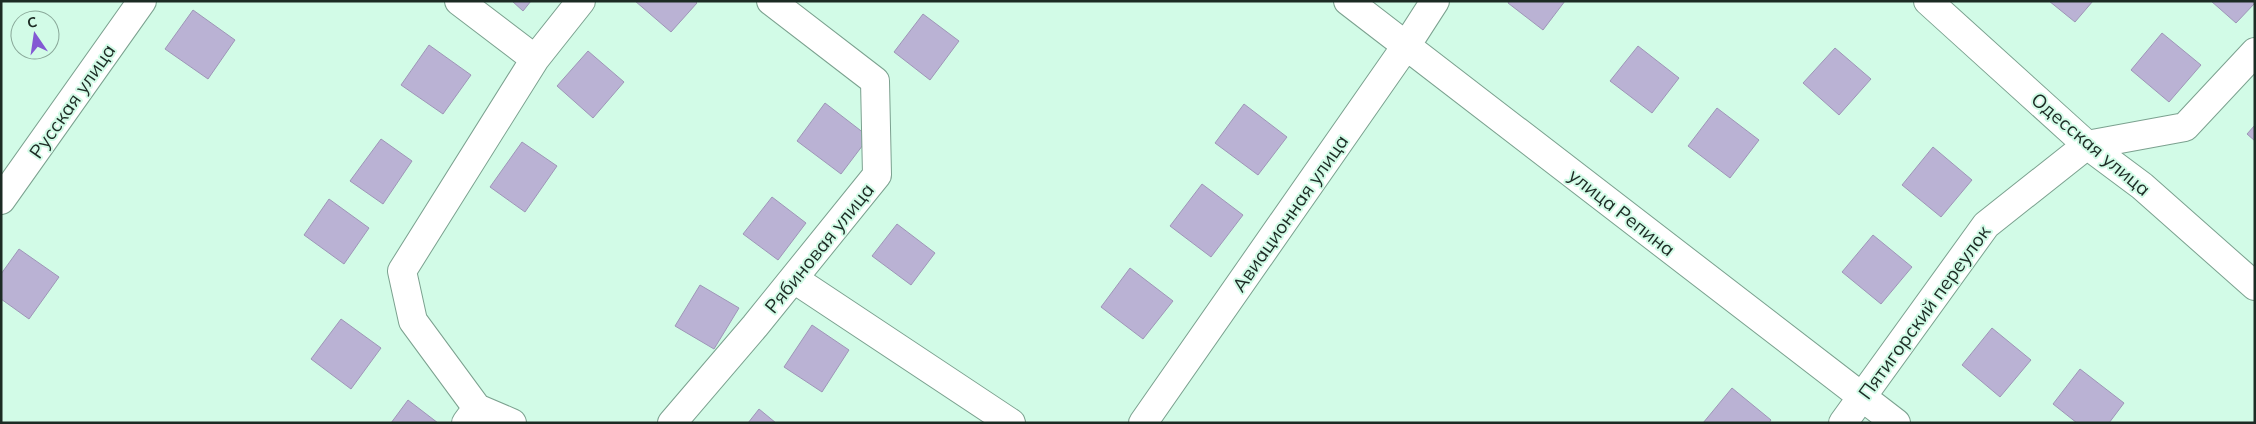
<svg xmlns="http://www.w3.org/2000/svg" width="2256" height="424" font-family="Mulish,sans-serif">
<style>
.building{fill:#bab2d4;stroke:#9e96b7}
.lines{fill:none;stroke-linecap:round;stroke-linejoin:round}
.minor-casing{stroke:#7ba18f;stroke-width:30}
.minor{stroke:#fff;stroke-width:28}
.labels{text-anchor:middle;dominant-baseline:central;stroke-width:4;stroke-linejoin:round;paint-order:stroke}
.street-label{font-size:19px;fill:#1c2b24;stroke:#d2fbe7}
</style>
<rect width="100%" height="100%" fill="#d2fbe7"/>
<!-- building -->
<path class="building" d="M512 1H531L523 11Z
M635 1H695L697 3 671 32Z
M1509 1H1565L1543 30 1508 3Z
M2049 1H2093L2075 22Z
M2211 1H2255V3L2236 23Z
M193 10 235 40 208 79 165 49Z
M923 14 959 41 930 80 894 52Z
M2162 33 2201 65 2169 102 2131 70Z
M429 45 471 75 443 114 401 85Z
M1638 46 1679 78 1652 113 1610 81Z
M1835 48 1871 79 1839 115 1803 83Z
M588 51 624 82 593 118 557 86Z
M825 103 869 137 841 174 797 141Z
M1244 104 1287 137 1258 175 1215 143Z
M1717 108 1759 140 1730 178 1688 146Z
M2255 125V141L2247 134Z
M381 139 412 161 383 204 350 181Z
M522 142 557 166 525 212 490 187Z
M1933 147 1972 180 1941 217 1902 185Z
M1202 184 1243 215 1211 257 1170 226Z
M772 197 806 223 778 260 743 234Z
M329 199 369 228 344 264 304 235Z
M897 224 935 253 911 285 872 256Z
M1873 235 1912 267 1881 304 1842 272Z
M19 249 59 277 29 319 1 299V274Z
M1130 268 1173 301 1143 339 1101 307Z
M700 285 739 308 714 349 675 326Z
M341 319 381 348 351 389 311 359Z
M812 325 849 350 822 392 784 367Z
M1992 328 2031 360 2000 397 1962 365Z
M2080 369 2124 403 2109 423H2077L2053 404Z
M1732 388 1771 420 1769 423H1703Z
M408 400 438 423H391Z
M759 409 776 423H748Z"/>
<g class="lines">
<defs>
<path id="minor" d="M459 1 535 59 581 1
M1348 1 1896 423
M1928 1 2087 145 2142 186 2255 286
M1 200 142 1
M794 279 1011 423
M477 408 413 321 402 271 535 59
M466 423 477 408 512 423
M672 423 755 326 877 175 875 81 771 1
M1143 423 1406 46 1435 1
M1843 423 1986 225 2087 145 2185 127 2255 52"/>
</defs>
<!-- minor casing -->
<use href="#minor" class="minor-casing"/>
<!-- minor -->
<use href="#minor" class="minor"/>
</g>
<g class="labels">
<!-- street labels -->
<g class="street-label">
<text transform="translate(72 101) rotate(-55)">Русская улица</text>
<text transform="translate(2091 144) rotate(40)">Одесская улица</text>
<text transform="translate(1622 212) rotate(38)">улица Репина</text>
<text transform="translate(1290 213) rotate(-55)">Авиационная улица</text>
<text transform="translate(819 248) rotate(-51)">Рябиновая улица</text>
<text transform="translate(1924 312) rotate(-54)">Пятигорский переулок</text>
</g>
</g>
<!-- border -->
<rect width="2256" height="424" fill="none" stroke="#1c2b24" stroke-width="5"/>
<!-- north arrow -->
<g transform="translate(35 35) rotate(347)"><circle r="24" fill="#d2fbe7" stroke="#89a899"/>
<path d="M0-4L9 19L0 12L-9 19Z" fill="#8359d3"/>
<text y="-8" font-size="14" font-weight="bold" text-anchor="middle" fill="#1c2b24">С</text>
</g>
</svg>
